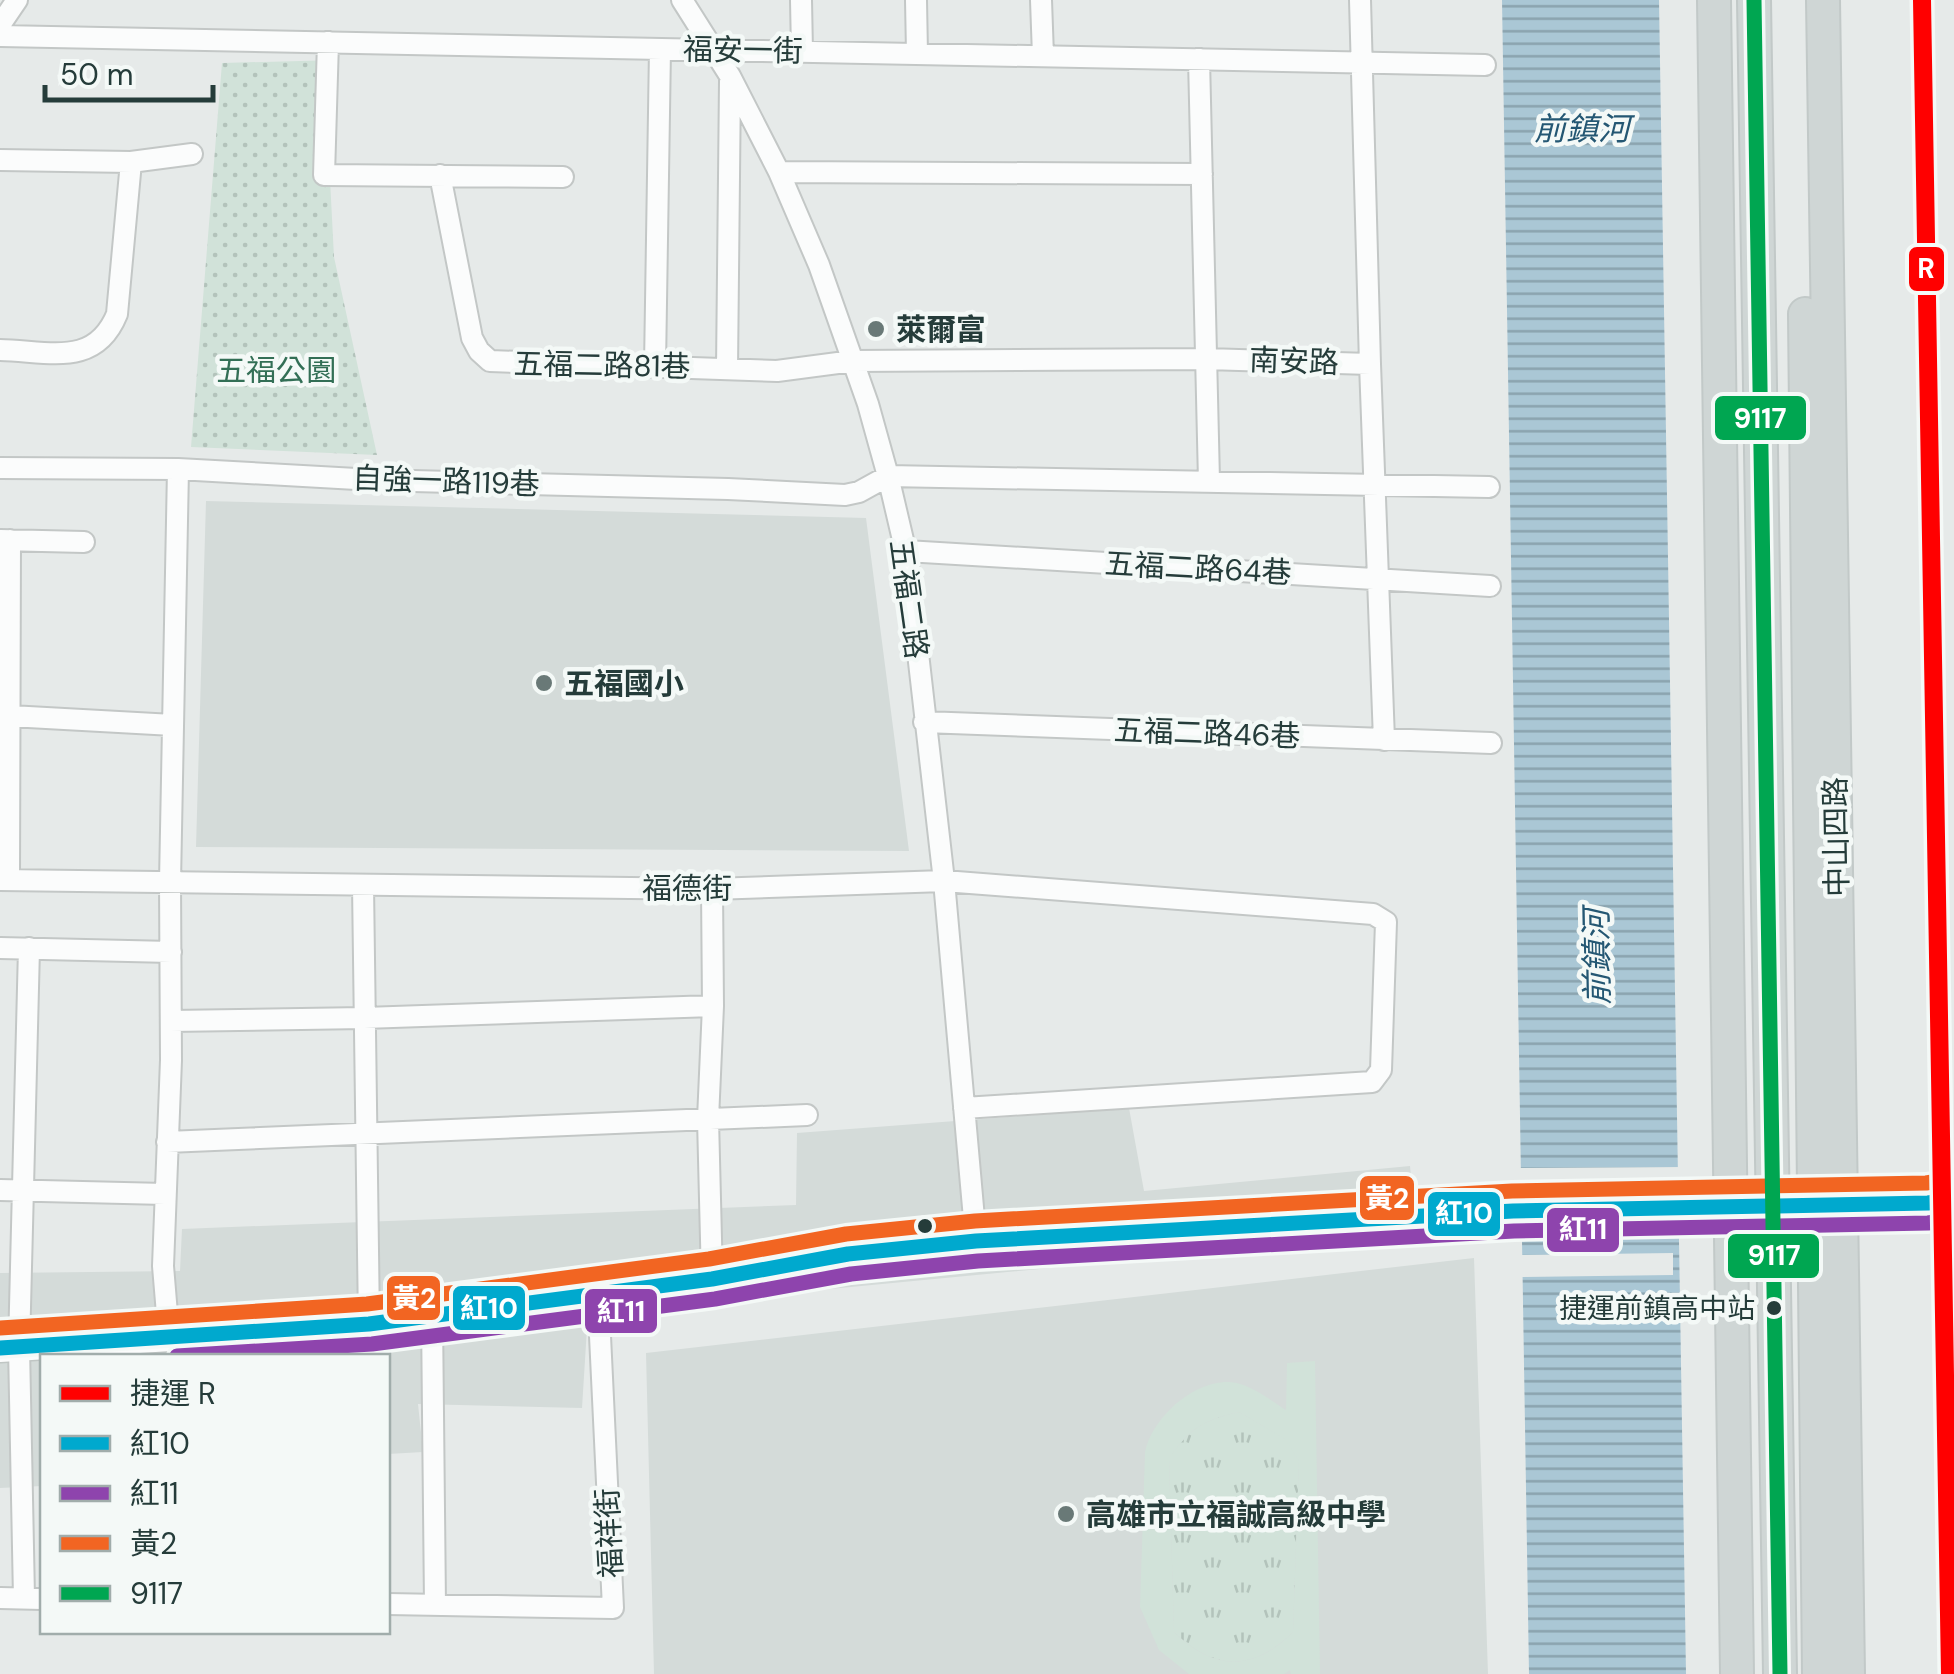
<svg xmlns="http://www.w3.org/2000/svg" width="1954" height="1674" font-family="'DM Sans','Noto Sans TC',sans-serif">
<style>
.built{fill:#d4dbd9}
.grass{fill:url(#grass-tufts)}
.park{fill:url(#park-dots)}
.pitch{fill:#d1e2d9;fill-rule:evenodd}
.water{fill:url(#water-rules)}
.pier{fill:#e6eae9}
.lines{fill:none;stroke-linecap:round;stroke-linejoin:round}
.street-casing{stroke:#c3c7c6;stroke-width:24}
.secondary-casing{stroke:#c0c6c4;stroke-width:31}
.primary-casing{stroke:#c2c9c8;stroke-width:36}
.street{stroke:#fbfcfc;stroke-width:20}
.secondary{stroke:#fbfcfc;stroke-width:28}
.primary{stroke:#cfd6d5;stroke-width:32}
.bus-1-casing{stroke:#f4f9f7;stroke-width:22}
.bus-2-casing{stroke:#f4f9f7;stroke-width:22}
.bus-3-casing{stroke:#f4f9f7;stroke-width:22}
.bus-4-casing{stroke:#f4f9f7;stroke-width:22}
.bus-1{stroke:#00a9ce;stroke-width:15}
.bus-2{stroke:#8e44ad;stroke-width:15}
.bus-3{stroke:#f26522;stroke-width:15}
.bus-4{stroke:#00a651;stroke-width:15}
.metro-1-casing{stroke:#f4f9f7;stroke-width:25}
.metro-1{stroke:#f00;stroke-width:18}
.poi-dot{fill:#697977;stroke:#f4f9f7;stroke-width:4}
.bus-dot{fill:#253c3a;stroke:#f4f9f7;stroke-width:4}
.labels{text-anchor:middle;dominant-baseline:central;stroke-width:9;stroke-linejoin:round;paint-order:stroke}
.bus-label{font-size:28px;fill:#253c3a;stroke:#f4f9f7;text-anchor:end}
.street-label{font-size:30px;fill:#253c3a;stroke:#f4f9f7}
.poi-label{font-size:30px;font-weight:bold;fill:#253c3a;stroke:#f4f9f7;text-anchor:start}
.park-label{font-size:30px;fill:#336f56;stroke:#f4f9f7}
.water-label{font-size:32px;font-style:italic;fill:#245773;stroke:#f4f9f7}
.line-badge{stroke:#f4f9f7;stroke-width:4}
.badge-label{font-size:28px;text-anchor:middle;font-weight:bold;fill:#fff}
</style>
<defs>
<pattern id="grass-tufts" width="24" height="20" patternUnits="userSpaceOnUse" patternTransform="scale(2.5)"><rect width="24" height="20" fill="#d1e2d9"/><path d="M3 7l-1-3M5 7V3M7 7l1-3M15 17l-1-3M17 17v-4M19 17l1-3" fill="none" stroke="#b3c3bb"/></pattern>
<pattern id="park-dots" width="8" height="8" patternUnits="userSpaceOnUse" patternTransform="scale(2.5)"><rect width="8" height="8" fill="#d1e2d9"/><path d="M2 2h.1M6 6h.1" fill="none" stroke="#b3c3bb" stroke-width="1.8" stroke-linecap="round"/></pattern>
<pattern id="water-rules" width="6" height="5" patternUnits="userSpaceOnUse" patternTransform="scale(2.5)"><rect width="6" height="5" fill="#aac7d5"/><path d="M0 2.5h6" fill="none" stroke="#8aa3ae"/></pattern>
</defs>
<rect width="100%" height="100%" fill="#e6eae9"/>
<!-- built -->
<path class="built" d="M206 501 866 518 909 851 196 847Z
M1129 1108 1144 1191 1410 1166 1416 1233 588 1312 582 1408 418 1404 423 1452 388 1454V1356H42V1486L0 1488V1273L180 1271 182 1229 796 1205 797 1133Z
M1474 1258 1488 1674H654L646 1353Z"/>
<!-- grass -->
<path class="grass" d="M1239 1412 1286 1439 1299 1461 1293 1632C1252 1672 1215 1671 1174 1632L1169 1458C1190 1428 1204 1420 1239 1412Z"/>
<!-- park -->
<path class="park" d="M338 60 330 179 334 257 377 455 191 447 222 63Z"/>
<!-- pitch -->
<path class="pitch" d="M1315 1361 1320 1674H1291L1290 1670 1284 1674H1189L1159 1650 1140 1607 1145 1453C1151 1419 1193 1380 1230 1382 1251 1384 1270 1400 1286 1410L1287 1363ZM1239 1412 1285 1439 1299 1461 1293 1632C1253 1672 1214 1671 1174 1632L1169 1459C1189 1428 1204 1420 1239 1412Z"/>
<!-- water -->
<path class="water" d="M1502 0H1659L1686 1674H1529Z"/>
<!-- pier -->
<path class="pier" d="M1682 1167 1683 1234 1516 1235 1515 1168Z
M1673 1253V1275L1517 1277V1255Z"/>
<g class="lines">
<defs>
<path id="street" d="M682 0 730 76 779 172 819 265 868 404 888 476 907 557 944 881 976 1241
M801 0 802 51
M916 0 917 53
M1041 0 1043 56
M0 25 17 0
M0 36 1485 65
M328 42 324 175 563 177
M1199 59 1209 481
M0 160 131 162 192 154
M779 172 1202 174
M440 175 472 338 479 351 490 361 777 371 853 361 1206 359 1370 364 1360 0
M0 350C49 351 95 368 117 314L131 162
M1370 364 1384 740
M655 366 660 49
M727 369 730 81
M0 468 178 469 374 480 728 489 845 495 859 492 888 476 1489 487
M0 540 84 542
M906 551 1490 586
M10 716 173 725
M924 722 1491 743
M0 880 712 889 944 881 1373 914 1386 922 1381 1070 1372 1082 964 1108
M9 880 10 540
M363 885 369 1324
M0 948 171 952
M171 1021 364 1018 713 1006
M167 1142 807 1115
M0 1190 165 1194
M1928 1203 1954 1199
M712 1279 708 1119 713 1006 712 889
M432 1316 435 1605
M169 1338 163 1266 171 1060 170 882 178 469
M0 1598 42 1599
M24 1598 19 1347 29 948
M388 1604 613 1608 598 1294"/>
<path id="secondary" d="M0 1348 369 1324 712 1279 848 1254 976 1241 1513 1211 1928 1203"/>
<path id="primary" d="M1714 0 1737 1674
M1754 0 1780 1674
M1823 0 1848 1674
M1805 314 1819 1674"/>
</defs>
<!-- street casing -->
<use href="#street" class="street-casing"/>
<!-- secondary casing -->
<use href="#secondary" class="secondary-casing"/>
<!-- primary casing -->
<use href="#primary" class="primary-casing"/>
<!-- street -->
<use href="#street" class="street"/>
<!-- secondary -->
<use href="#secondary" class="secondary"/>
<!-- primary -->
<use href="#primary" class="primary"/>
<defs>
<path id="bus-1" d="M0 1348 369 1324 712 1279 848 1254 976 1241 1513 1211 1928 1203 1954 1199"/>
<path id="bus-2" d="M177 1356 372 1344 715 1299 851 1274 978 1261 1514 1231 1928 1223 1954 1219"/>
<path id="bus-3" d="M0 1328 367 1304 709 1259 846 1234 975 1221 1512 1191 1926 1183 1951 1179"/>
<path id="bus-4" d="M1754 0 1780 1674"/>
</defs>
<!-- bus-1 casing -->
<use href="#bus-1" class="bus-1-casing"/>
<!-- bus-2 casing -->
<use href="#bus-2" class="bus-2-casing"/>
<!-- bus-3 casing -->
<use href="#bus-3" class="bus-3-casing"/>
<!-- bus-4 casing -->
<use href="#bus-4" class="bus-4-casing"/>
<!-- bus-1 -->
<use href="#bus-1" class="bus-1"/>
<!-- bus-2 -->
<use href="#bus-2" class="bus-2"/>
<!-- bus-3 -->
<use href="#bus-3" class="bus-3"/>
<!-- bus-4 -->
<use href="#bus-4" class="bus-4"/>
<defs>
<path id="metro-1" d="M1922 0 1950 1674"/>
</defs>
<!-- metro-1 casing -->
<use href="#metro-1" class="metro-1-casing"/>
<!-- metro-1 -->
<use href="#metro-1" class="metro-1"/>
</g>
<!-- markers -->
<g class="poi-dot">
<circle cx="876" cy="329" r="10"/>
<circle cx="544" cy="683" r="10"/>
<circle cx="1066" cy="1514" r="10"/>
</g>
<g class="bus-dot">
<circle cx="925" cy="1226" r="9"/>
<circle cx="1774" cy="1308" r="9"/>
</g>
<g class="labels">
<!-- bus labels -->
<g class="bus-label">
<text x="1755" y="1308">捷運前鎮高中站</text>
</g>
<!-- street labels -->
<g class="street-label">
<text transform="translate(743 50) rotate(1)">福安一街</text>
<text transform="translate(1294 361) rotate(2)">南安路</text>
<text transform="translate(602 365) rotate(1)">五福二路81巷</text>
<text transform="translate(446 481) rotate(2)">自強一路119巷</text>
<text transform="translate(1198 568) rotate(3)">五福二路64巷</text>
<text transform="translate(909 599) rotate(82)">五福二路</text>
<text transform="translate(1207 733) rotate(2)">五福二路46巷</text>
<text transform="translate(1836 837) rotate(-91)">中山四路</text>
<text x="687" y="888">福德街</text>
<text transform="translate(609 1533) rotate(-93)">福祥街</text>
</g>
<!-- poi labels -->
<g class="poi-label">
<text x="896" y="329">萊爾富</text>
<text x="564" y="683">五福國小</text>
<text x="1086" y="1514">高雄市立福誠高級中學</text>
</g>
<!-- park labels -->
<g class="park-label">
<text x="276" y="370">五福公園</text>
</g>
<!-- water labels -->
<g class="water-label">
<text x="1582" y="129">前鎮河</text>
<text transform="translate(1597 957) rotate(-91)">前鎮河</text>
</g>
</g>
<g class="line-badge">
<rect x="1907" y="245" width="39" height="48" rx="10" fill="#f00"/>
<rect x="1713" y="394" width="95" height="48" rx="10" fill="#00a651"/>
<rect x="1358" y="1174" width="58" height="48" rx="10" fill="#f26522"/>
<rect x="1426" y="1190" width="76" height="48" rx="10" fill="#00a9ce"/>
<rect x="1545" y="1206" width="76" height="48" rx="10" fill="#8e44ad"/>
<rect x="1726" y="1232" width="95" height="48" rx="10" fill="#00a651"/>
<rect x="385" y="1274" width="57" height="48" rx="10" fill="#f26522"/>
<rect x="451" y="1284" width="76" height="48" rx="10" fill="#00a9ce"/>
<rect x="583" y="1287" width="76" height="48" rx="10" fill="#8e44ad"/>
</g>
<g class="badge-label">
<text x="1926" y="278">R</text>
<text x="1760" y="428">9117</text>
<text x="1387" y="1208">黃2</text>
<text x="1464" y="1223">紅10</text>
<text x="1583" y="1239">紅11</text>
<text x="1774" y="1265">9117</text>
<text x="414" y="1308">黃2</text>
<text x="489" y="1318">紅10</text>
<text x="621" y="1321">紅11</text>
</g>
<!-- legend -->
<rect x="40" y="1354" width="350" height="280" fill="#f4f9f7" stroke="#a1adab" stroke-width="2.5"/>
<rect x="60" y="1386" width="50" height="15" fill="#ff0000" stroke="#a1adab" stroke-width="2.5"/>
<text x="130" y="1404" font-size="30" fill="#253c3a">捷運 R</text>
<rect x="60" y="1436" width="50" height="15" fill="#00a9ce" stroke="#a1adab" stroke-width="2.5"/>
<text x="130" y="1454" font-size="30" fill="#253c3a">紅10</text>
<rect x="60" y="1486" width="50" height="15" fill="#8e44ad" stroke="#a1adab" stroke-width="2.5"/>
<text x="130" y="1504" font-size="30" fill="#253c3a">紅11</text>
<rect x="60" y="1536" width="50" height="15" fill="#f26522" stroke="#a1adab" stroke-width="2.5"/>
<text x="130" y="1554" font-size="30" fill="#253c3a">黃2</text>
<rect x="60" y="1586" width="50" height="15" fill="#00a651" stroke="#a1adab" stroke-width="2.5"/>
<text x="130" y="1604" font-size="30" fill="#253c3a">9117</text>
<!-- scale -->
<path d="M45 85v15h168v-15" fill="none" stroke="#253c3a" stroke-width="5"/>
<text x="60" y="85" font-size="30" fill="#253c3a" stroke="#f4f9f7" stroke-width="8" paint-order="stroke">50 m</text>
</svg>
